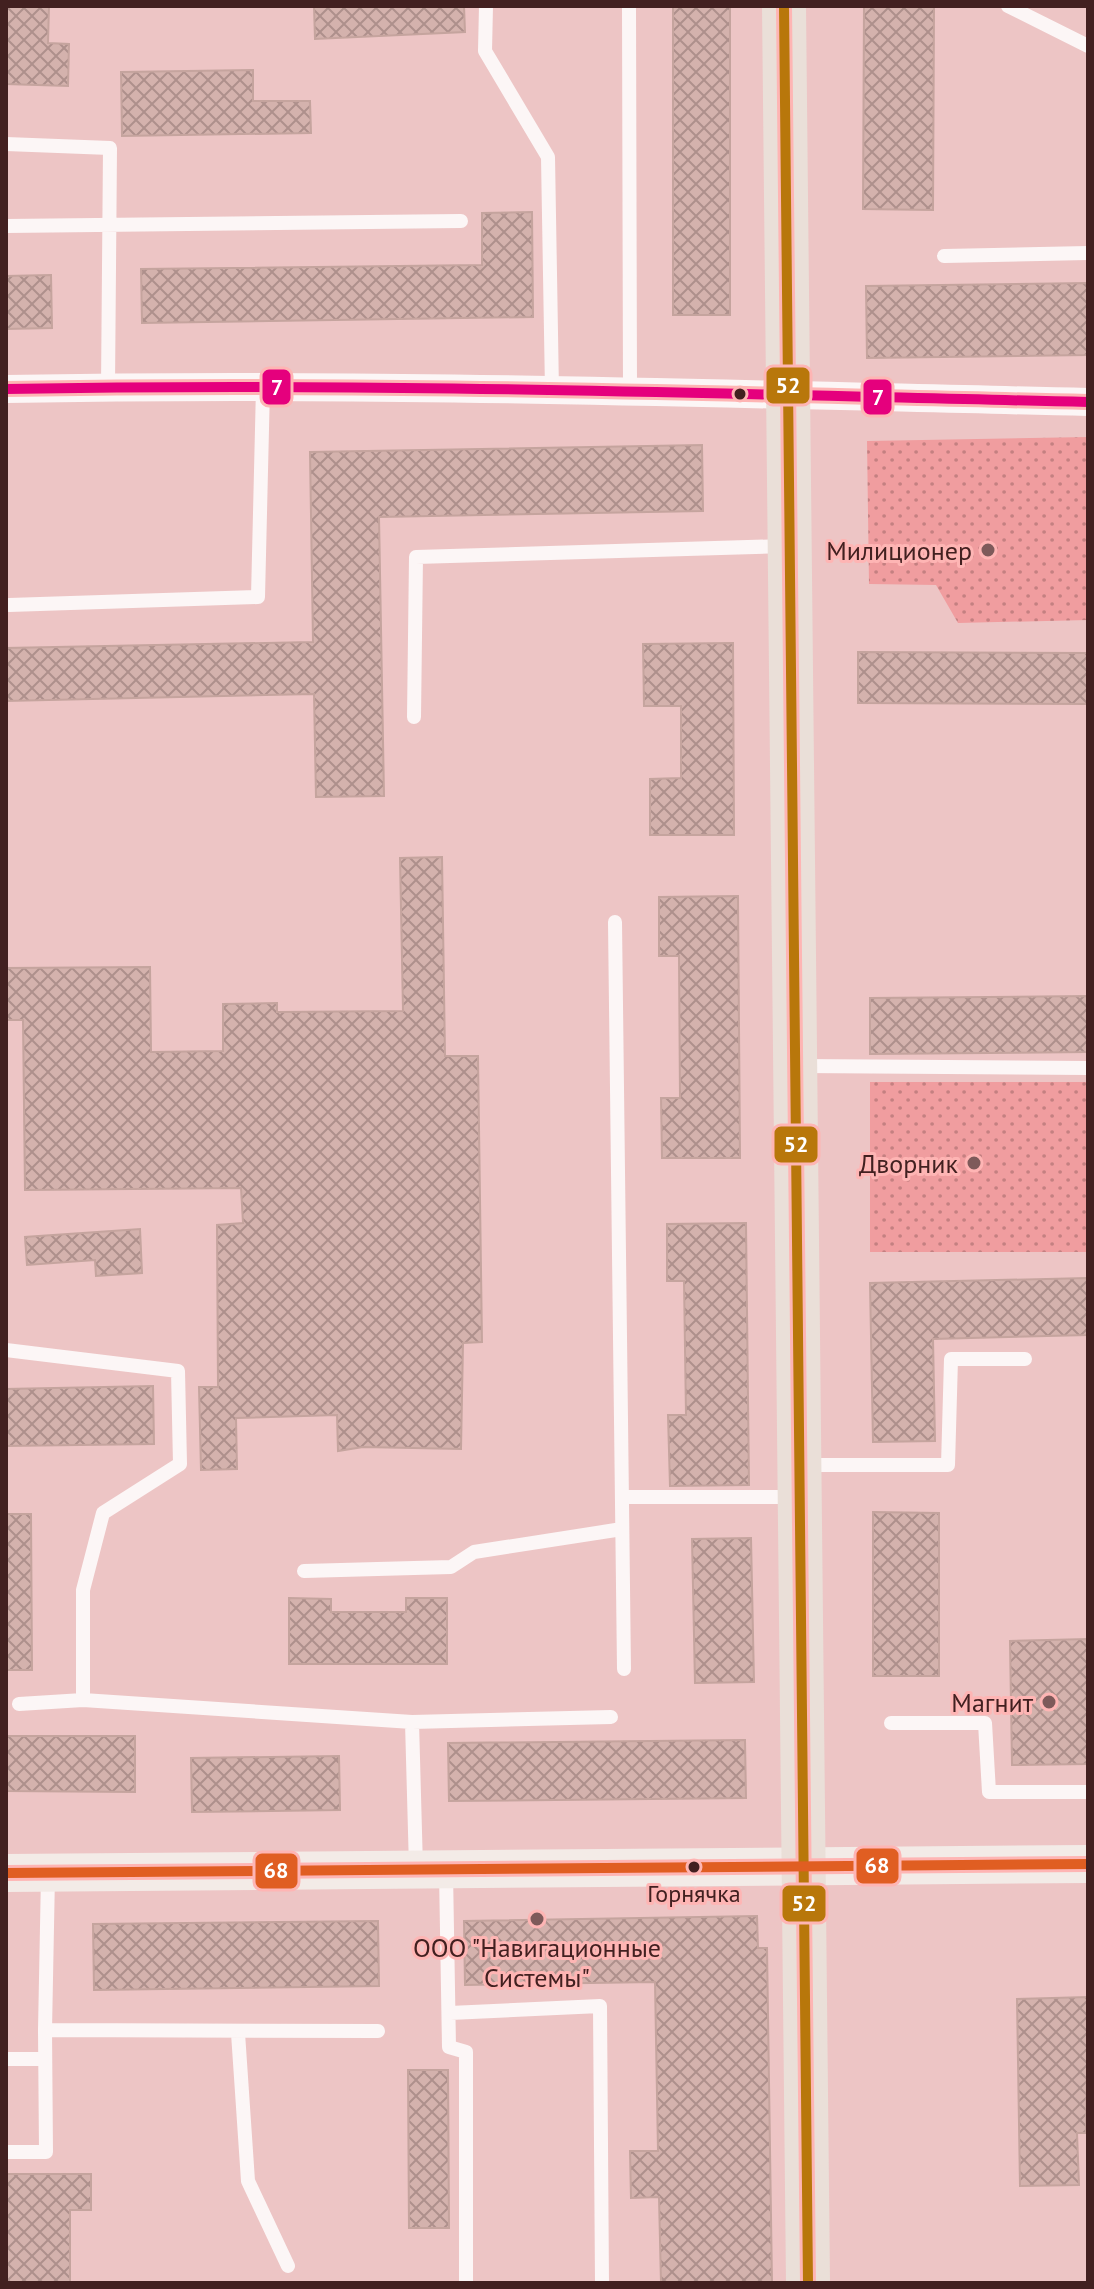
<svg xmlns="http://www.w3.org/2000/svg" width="1094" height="2289" font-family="'PT Sans',sans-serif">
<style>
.park{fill:url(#park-dots)}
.building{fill:url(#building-cross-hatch);stroke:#c5a49e;stroke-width:2}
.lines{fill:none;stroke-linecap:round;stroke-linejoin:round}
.lane{stroke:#fcf6f6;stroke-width:14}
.street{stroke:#fcf6f6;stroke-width:28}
.secondary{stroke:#f3ebe7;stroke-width:38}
.primary{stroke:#eadfd8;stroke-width:44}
.bus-1-casing{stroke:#feb5b4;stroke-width:16}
.bus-2-casing{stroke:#feb5b4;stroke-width:16}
.bus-3-casing{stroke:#feb5b4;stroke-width:16}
.bus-1{stroke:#b8770b;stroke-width:10}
.bus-2{stroke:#e05e22;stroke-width:10}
.bus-3{stroke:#e5007d;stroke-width:10}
.bus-dot{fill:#422020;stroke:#feb5b4;stroke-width:3}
.poi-dot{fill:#7e5a5a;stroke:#feb5b4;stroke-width:3}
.labels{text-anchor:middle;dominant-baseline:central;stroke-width:6;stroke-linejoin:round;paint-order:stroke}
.bus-label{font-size:24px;fill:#422020;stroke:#feb5b4}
.poi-label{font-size:26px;fill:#422020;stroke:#feb5b4;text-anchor:end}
.line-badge{stroke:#feb5b4;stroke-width:3}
.badge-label{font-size:22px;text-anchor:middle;font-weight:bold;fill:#fff}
</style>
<defs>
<pattern id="park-dots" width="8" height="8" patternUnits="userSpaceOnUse" patternTransform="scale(2)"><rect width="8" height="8" fill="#f09d9f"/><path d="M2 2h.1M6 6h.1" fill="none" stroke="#c48081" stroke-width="1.8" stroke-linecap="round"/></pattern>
<pattern id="building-cross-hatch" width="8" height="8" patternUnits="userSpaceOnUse" patternTransform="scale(2)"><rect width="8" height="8" fill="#d4b2ad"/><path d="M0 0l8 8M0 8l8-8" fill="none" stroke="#ae908c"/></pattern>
</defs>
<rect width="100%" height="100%" fill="#edc5c5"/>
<!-- park -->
<path class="park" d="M1088 437V620L958 623 936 585 869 584 867 441Z
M870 1082H1088V1252H870Z"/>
<!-- building -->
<path class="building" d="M6 6H49L48 43 69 44 68 86 6 84Z
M314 6H464L465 32 315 39Z
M673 6H730V315H673Z
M864 6H934L933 210 863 209Z
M253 70V101H310L311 133 122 136 121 72Z
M532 212 533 317 142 323 141 269 482 265V213Z
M51 275 52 328 6 329V276Z
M1088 283V355L867 358 866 286Z
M702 445 703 511 379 517 384 796 316 797 314 694 6 701V648L313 642 310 452Z
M733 643 734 835H650V779L681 778V706H644L643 644Z
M858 652 1088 653V704L858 703Z
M442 857 445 1056H478L482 1342 463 1343 461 1449 363 1447 338 1451 337 1415 236 1418 237 1469 201 1470 199 1387H218L217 1225 243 1223 241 1188 25 1190 23 1020H6V968L150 967 151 1052 223 1051V1004L277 1003V1012L403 1011 400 858Z
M738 896 740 1158H662L661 1098H680L679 956H659V897Z
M1088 996V1052L870 1054V998Z
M746 1223 749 1485 670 1486 668 1415H686L684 1281H667V1224Z
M140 1229 142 1273 96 1276 95 1260 27 1265 25 1237Z
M1087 1278 1088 1335 933 1339 935 1441 873 1442 870 1283Z
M153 1386 154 1444 6 1446V1389Z
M873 1512 939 1513V1676H873Z
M6 1514H31L32 1670H6Z
M751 1538 754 1682 695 1683 692 1539Z
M289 1598 331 1599V1612H406V1598H447V1664H289Z
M1088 1639V1764L1012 1765 1010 1641Z
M6 1736H135V1792L6 1791Z
M745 1740 746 1798 449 1801 448 1743Z
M339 1756 340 1810 192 1812 191 1758Z
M757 1916 758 1948H767L772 2283H661L659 2197 631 2198 630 2151H658L655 1982 465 1985 464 1921Z
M378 1921 379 1986 94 1990 93 1924Z
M1088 1997 1086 2133H1077L1079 2185 1020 2186 1017 1999Z
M408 2070H448L449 2228H409Z
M6 2174H91V2210H70V2283H6Z"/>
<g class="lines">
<!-- lane -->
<path class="lane" d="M486 6 485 51 548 157 552 391
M629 6 630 392
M1008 6 1088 46
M6 144 110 148 108 387
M6 226 461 221
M944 256 1088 253
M9 605 258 597 263 387
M414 717 416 557 785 546
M615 922 624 1669
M800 1066 1088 1068
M6 1350 178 1371 180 1464 103 1513 83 1590V1700
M804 1465H948L951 1359H1025
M622 1497H796
M304 1571 451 1567 474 1552 622 1529
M19 1704 83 1700 412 1722 611 1717
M412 1722 416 1868
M891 1723H985L989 1792H1088
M446 1872 449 2047 466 2052V2283
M48 1875 45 2030 378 2031
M450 2013 600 2006 602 2283
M238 2033 248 2181 288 2266
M6 2059H45
M6 2152H46L45 2030"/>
<!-- street -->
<path class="street" d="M6 389C367 382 728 394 1088 402"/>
<!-- secondary -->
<path class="secondary" d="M6 1873 1088 1864"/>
<!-- primary -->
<path class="primary" d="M784 6 808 2283"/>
<defs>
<path id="bus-1" d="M784 6 808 2283"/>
<path id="bus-2" d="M6 1873 1088 1864"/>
<path id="bus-3" d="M6 389C367 382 728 394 1088 402"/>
</defs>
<!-- bus-1 casing -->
<use href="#bus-1" class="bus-1-casing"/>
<!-- bus-2 casing -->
<use href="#bus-2" class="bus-2-casing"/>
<!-- bus-3 casing -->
<use href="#bus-3" class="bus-3-casing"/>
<!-- bus-1 -->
<use href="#bus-1" class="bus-1"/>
<!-- bus-2 -->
<use href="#bus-2" class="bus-2"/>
<!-- bus-3 -->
<use href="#bus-3" class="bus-3"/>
</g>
<!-- markers -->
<g class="bus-dot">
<circle cx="740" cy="394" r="7"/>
<circle cx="694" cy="1867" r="7"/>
</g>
<g class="poi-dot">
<circle cx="988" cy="550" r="8"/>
<circle cx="974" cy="1163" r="8"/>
<circle cx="1049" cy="1702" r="8"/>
<circle cx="537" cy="1919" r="8"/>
</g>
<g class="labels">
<!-- bus labels -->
<g class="bus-label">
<text x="694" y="1893">Горнячка</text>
</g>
<!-- poi labels -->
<g class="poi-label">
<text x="972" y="550">Милиционер</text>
<text x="958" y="1163">Дворник</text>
<text x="1033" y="1702">Магнит</text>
<text x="537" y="1947" text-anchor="middle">ООО "Навигационные<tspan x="537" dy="30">Системы"</tspan></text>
</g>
</g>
<g class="line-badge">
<rect x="765" y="366" width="46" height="39" rx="8" fill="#b8770b"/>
<rect x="261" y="368" width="31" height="38" rx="8" fill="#e5007d"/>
<rect x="862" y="378" width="31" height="38" rx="8" fill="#e5007d"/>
<rect x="773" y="1125" width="46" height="39" rx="8" fill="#b8770b"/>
<rect x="855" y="1847" width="45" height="38" rx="8" fill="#e05e22"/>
<rect x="254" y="1852" width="45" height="38" rx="8" fill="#e05e22"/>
<rect x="781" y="1884" width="46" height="39" rx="8" fill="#b8770b"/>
</g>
<g class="badge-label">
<text x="788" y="393">52</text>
<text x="277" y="395">7</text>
<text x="878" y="405">7</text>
<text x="796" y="1152">52</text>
<text x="877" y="1873">68</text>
<text x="276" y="1878">68</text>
<text x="804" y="1911">52</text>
</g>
<!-- border -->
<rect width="1094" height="2289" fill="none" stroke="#422020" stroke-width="16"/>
</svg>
